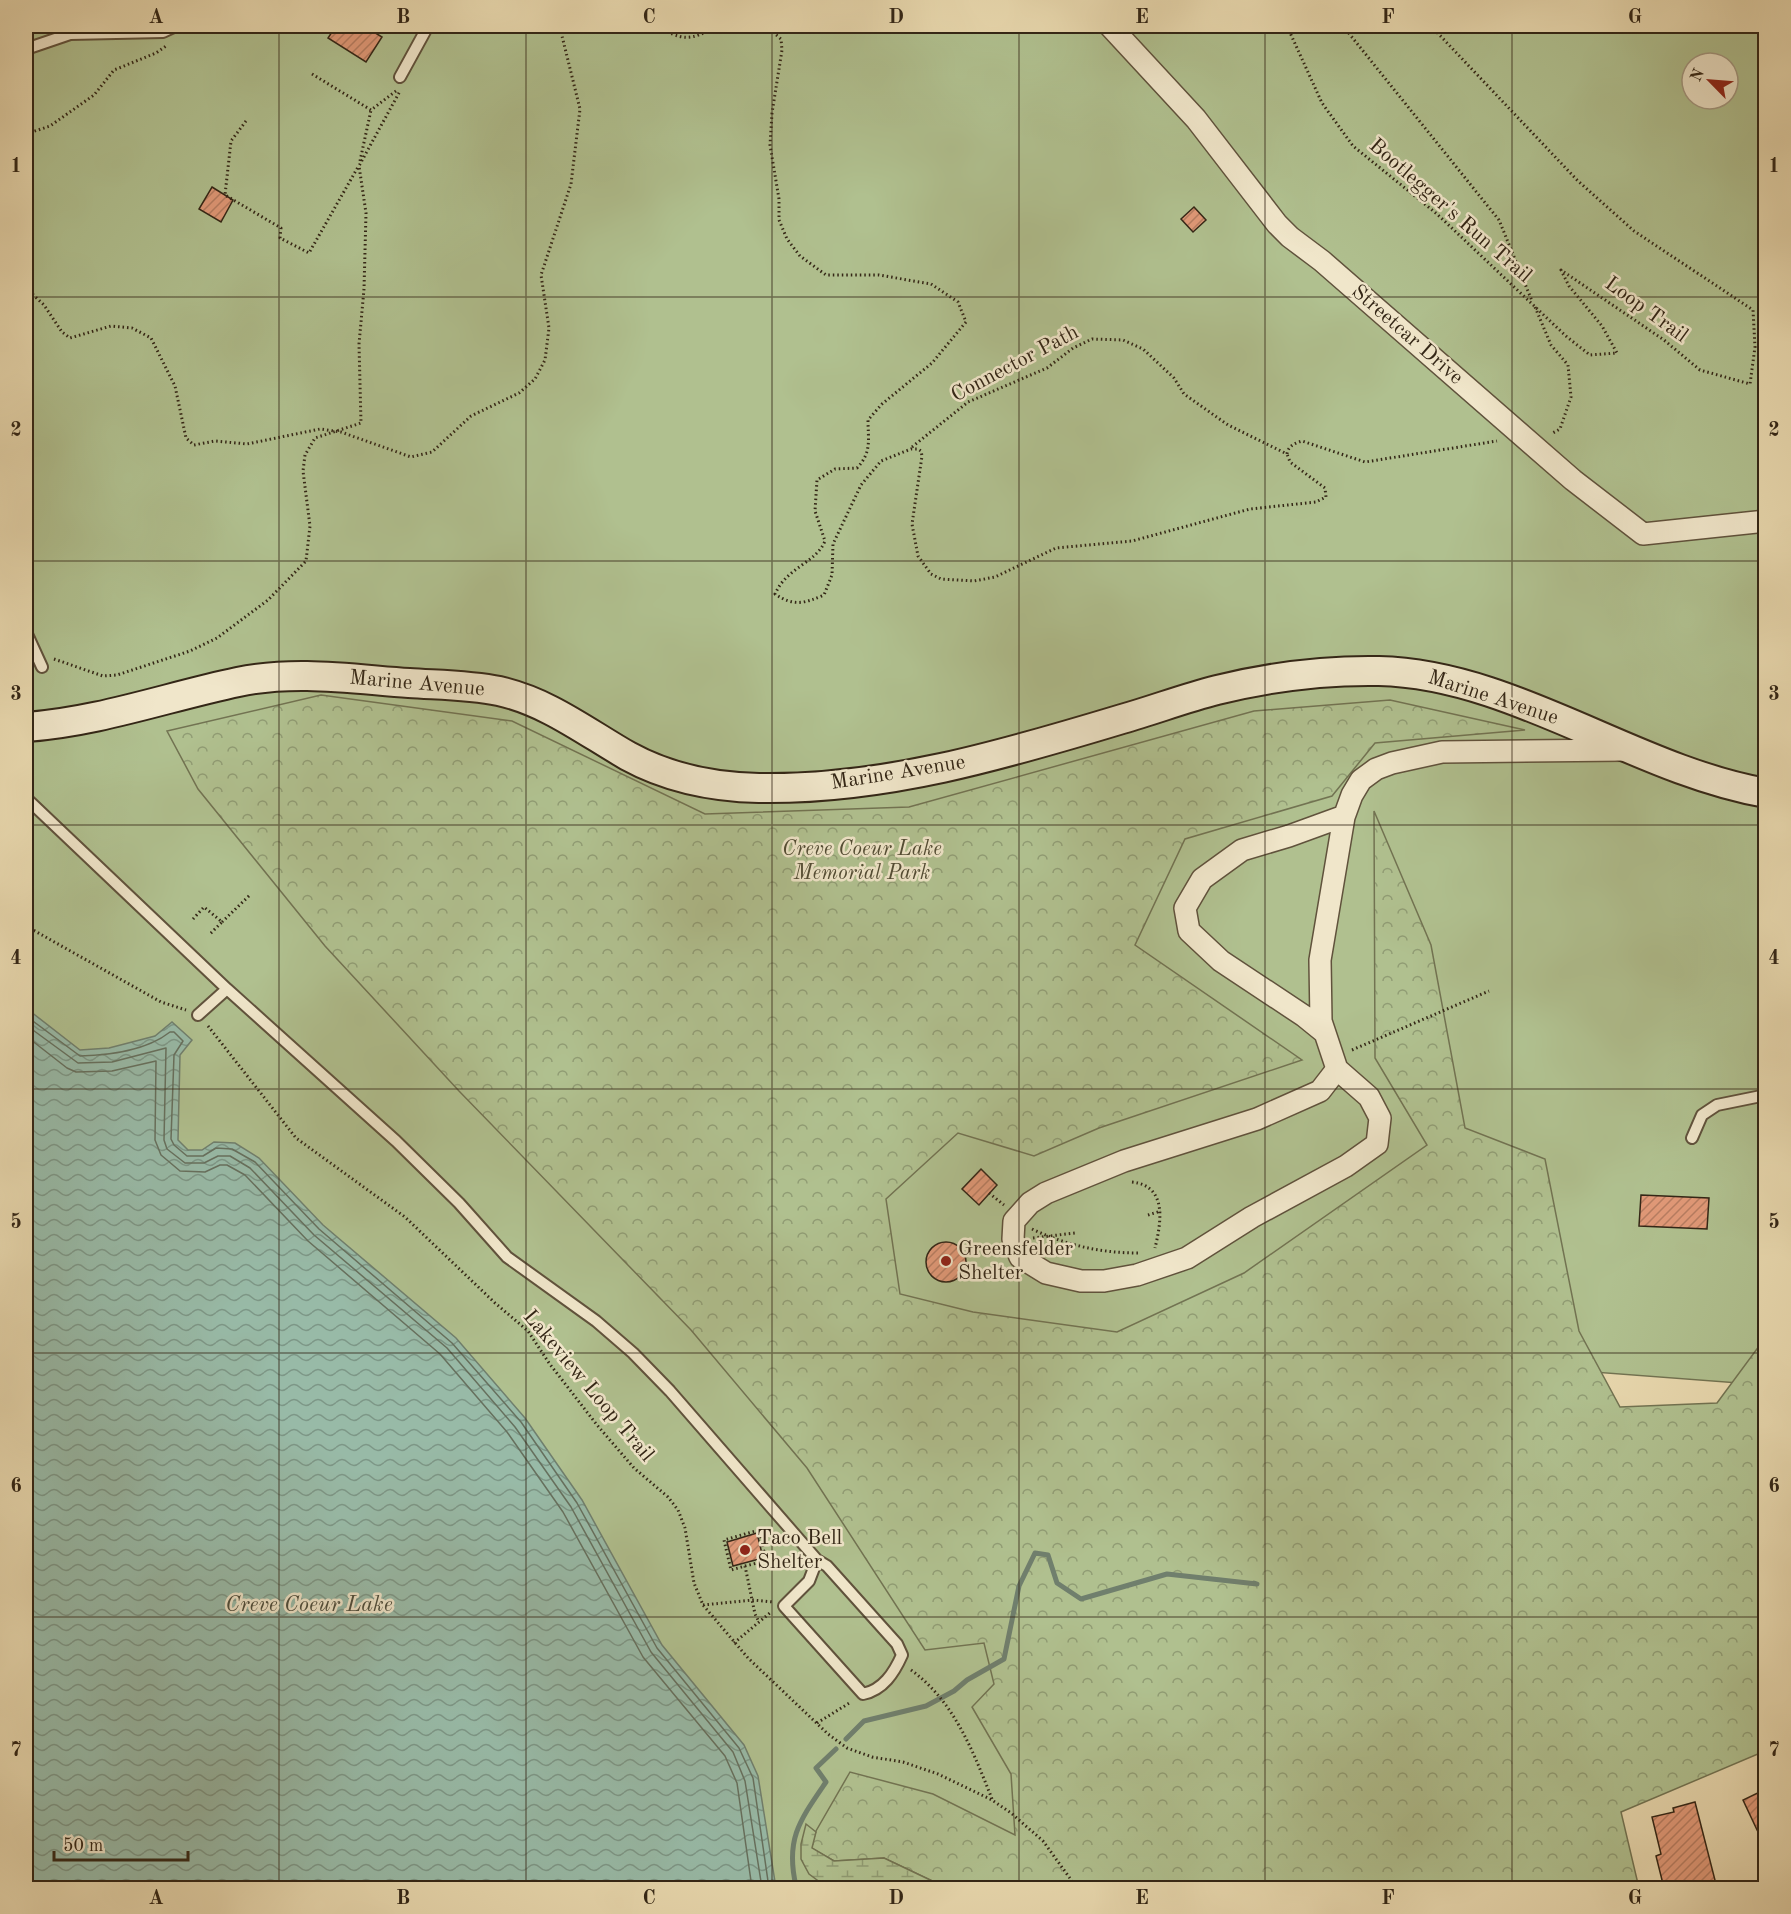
<svg xmlns="http://www.w3.org/2000/svg" width="1791" height="1914" font-family="'Old Standard TT',serif">
<style>
.green{fill:#b0c08f;stroke:#727352;stroke-width:1.5;fill-rule:evenodd}
.forest{fill:url(#forest-crowns);stroke:#727352;stroke-width:1.5}
.wetland{fill:url(#wetland-marsh);stroke:#727352;stroke-width:1.5}
.water{fill:url(#water-waves);stroke:#707f6d;stroke-width:1.5}
.lines{fill:none;stroke-linecap:round;stroke-linejoin:round}
.shore{stroke:#66705e;stroke-width:1.5}
.stream{stroke:#707f6d;stroke-width:5}
.building{fill:url(#building-hatch);stroke:#332616;stroke-width:1.5}
.service-casing{stroke:#60523c;stroke-width:14}
.minor-casing{stroke:#60523c;stroke-width:24}
.secondary-casing{stroke:#332616;stroke-width:32}
.path{stroke:#332616;stroke-width:3;stroke-dasharray:1.5 3;stroke-linecap:butt}
.service{stroke:#f0e6ca;stroke-width:10}
.minor{stroke:#f0e6ca;stroke-width:21}
.secondary{stroke:#f0e6ca;stroke-width:28}
.grid{fill:none;stroke:#332616;stroke-width:1.5;stroke-opacity:0.55}
.poi-dot{fill:#8f2418;stroke:#f0e6ca;stroke-width:2}
.labels{text-anchor:middle;dominant-baseline:central;stroke-width:5;stroke-linejoin:round;paint-order:stroke}
.street-label{font-size:21px;fill:#332616;stroke:#f0e6ca}
.park-label{font-size:21px;font-style:italic;fill:#524c34;stroke:#f0e6ca}
.poi-label{font-size:21px;fill:#332616;stroke:#f0e6ca;text-anchor:start}
.water-label{font-size:22px;font-style:italic;fill:#4c4b3a;stroke:#f0e6ca}
.neatline{fill:none;stroke:#332616;stroke-width:2}
.grid-label{font-size:20px;text-anchor:middle;font-weight:bold;fill:#332616}
</style>
<defs>
<pattern id="forest-crowns" width="20" height="18" patternUnits="userSpaceOnUse" patternTransform="scale(1.5)"><rect width="20" height="18" fill="#b0c08f"/><path d="M2 6a3 3 0 1 1 6 0M12 15a3 3 0 1 1 6 0" fill="none" stroke="#909c74"/></pattern>
<pattern id="wetland-marsh" width="20" height="14" patternUnits="userSpaceOnUse" patternTransform="scale(1.5)"><rect width="20" height="14" fill="#b0c08f"/><path d="M1 5h8M5 5V1M11 12h8M15 12V8" fill="none" stroke="#909c74"/></pattern>
<pattern id="water-waves" width="16" height="10" patternUnits="userSpaceOnUse" patternTransform="scale(1.5)"><rect width="16" height="10" fill="#98baa7"/><path d="M0 5q4-4 8 0t8 0" fill="none" stroke="#7d9787"/></pattern>
<pattern id="building-hatch" width="6" height="6" patternUnits="userSpaceOnUse" patternTransform="scale(1.5)"><rect width="6" height="6" fill="#e19978"/><path d="M-1 1l2-2M0 6l6-6M5 7l2-2" fill="none" stroke="#b77d61"/></pattern>
</defs>
<rect width="100%" height="100%" fill="#e8d8ae"/>
<filter id="stains"><feTurbulence type="fractalNoise" baseFrequency=".00333" numOctaves="4"/><feColorMatrix values="0 0 0 0 .2 0 0 0 0 .09 0 0 0 0 .02 0 0 0 .5 -.17"/></filter>
<radialGradient id="worn" r=".72"><stop offset=".6" stop-color="#630" stop-opacity="0"/><stop offset="1" stop-color="#630" stop-opacity=".3"/></radialGradient>
<!-- green -->
<path class="green" d="M26 26H1765V1385L1528 1367 1615 1888H26ZM1692 63H1728V99H1692Z"/>
<!-- forest -->
<path class="forest" d="M321 695 512 721 705 814 909 807 1254 711 1390 700 1525 730 1375 743 1332 796 1185 839 1135 945 1302 1060 1099 1128 1034 1156 958 1133 886 1199 900 1294 973 1312 1117 1332 1244 1273 1427 1145 1375 1058 1374 811 1431 945 1465 1128 1545 1159 1579 1331 1620 1407 1717 1403 1765 1338V1751L1621 1812 1639 1888H947L884 1858 834 1861 811 1848 816 1831 850 1772 933 1794 1015 1835 1011 1774 972 1707 994 1684 984 1643 925 1650 807 1468 691 1330 459 1091 325 946 198 789 167 731Z"/>
<!-- wetland -->
<path class="wetland" d="M806 1824 816 1832 812 1848 834 1861 884 1858 947 1888H828L809 1874 801 1859V1844Z"/>
<!-- water -->
<path class="water" d="M26 1008 80 1050 109 1048 155 1036 172 1022 192 1040 180 1055 178 1140 188 1150H202L214 1142 235 1143 259 1158 323 1225 456 1338 525 1418 582 1500 662 1645 744 1745 758 1776 776 1888H26Z"/>
<g class="lines">
<!-- shore -->
<path class="shore" d="M26 1016 80 1056C110 1055 146 1051 170 1032H174L183 1041 174 1055 171 1139 174 1145 187 1156H203L216 1148 232 1149 255 1162 319 1229 452 1343 521 1422 577 1503 657 1648 739 1748 753 1778 769 1888
M26 1025 78 1063 112 1062 166 1048 164 1140 167 1149 185 1163H204L218 1156H230L250 1168 314 1235 447 1348 515 1427 571 1507 651 1652 733 1752 745 1781 762 1888
M26 1036 67 1068 76 1072 112 1071 156 1061 155 1140 161 1155 180 1171 205 1172 220 1165H227L245 1175 308 1241 440 1354 507 1432 563 1512 643 1657 725 1756 737 1783 752 1888"/>
<!-- stream -->
<path class="stream" d="M846 1739 864 1721 926 1706 954 1691 967 1680 1004 1659 1019 1586 1035 1553 1048 1555 1057 1583 1081 1599 1167 1574 1257 1584 1254 1583
M800 1888 796 1886C785 1839 800 1820 826 1782L816 1768 836 1749"/>
</g>
<!-- building -->
<path class="building" d="M336 26H364L382 37 366 62 328 38Z
M212 187 233 200 221 222 199 209Z
M1194 207 1206 220 1193 232 1181 219Z
M981 1169 997 1185 979 1205 962 1189Z
M1641 1195 1709 1198 1707 1229 1639 1226Z
M926 1262a20 20 0 1 1 40 0a20 20 0 1 1-40 0Z
M757 1533 763 1558 733 1566 727 1542Z
M1766 1789V1849L1743 1800Z
M1695 1802 1717 1888H1664L1656 1856 1661 1854 1652 1817 1674 1812 1673 1808Z"/>
<g class="lines">
<defs>
<path id="service" d="M26 49 70 34 163 32 176 26
M400 77 428 26
M26 632 42 667
M26 798 227 989 396 1141 459 1203 507 1257 596 1321 633 1353 670 1391 817 1560 827 1566 897 1644 902 1655C894 1673 883 1690 863 1694L784 1606 809 1581 817 1560
M198 1015 227 989
M1692 1138 1702 1115 1717 1105 1766 1095"/>
<path id="minor" d="M1110 26 1196 119 1277 224 1290 237 1322 261 1573 480 1643 534 1766 521
M1325 1033 1304 1016 1221 961 1189 931 1185 908 1202 879 1242 850 1289 836 1344 816
M1337 1069 1369 1097 1380 1118 1377 1144 1346 1166 1252 1217 1187 1258 1137 1275 1104 1281H1081L1046 1273 1020 1257 1013 1239 1014 1221 1030 1203 1046 1193 1124 1161 1257 1119 1320 1091Z
M1337 1069 1321 1021 1320 960 1344 817 1352 795 1361 780 1376 769 1392 763 1442 752 1627 750"/>
<path id="secondary" d="M26 727C98 722 167 697 238 682 295 670 352 679 409 683 439 685 470 685 499 691 548 702 586 732 628 756 668 778 713 787 759 788 884 790 1003 755 1122 719 1154 710 1185 698 1217 690 1270 677 1324 670 1379 671 1513 674 1634 770 1766 793"/>
</defs>
<!-- service casing -->
<use href="#service" class="service-casing"/>
<!-- minor casing -->
<use href="#minor" class="minor-casing"/>
<!-- secondary casing -->
<use href="#secondary" class="secondary-casing"/>
<!-- path -->
<path class="path" d="M655 26C683 40 689 42 717 26
M766 26 781 39 782 50 772 113 770 145 779 199V220L787 239 800 256 826 275H879L931 284 958 302 966 322 932 363 882 404 868 420C868 440 872 452 857 468L835 469 817 480 815 511 825 541C816 563 787 567 775 594 794 607 805 603 824 595L832 575 833 544 861 485 881 461 911 449H918L921 451 922 456 912 524 918 556 931 574 941 579 974 581 995 577 1056 548 1132 541 1250 509 1316 502 1326 497 1325 488 1290 462 1287 454
M1287 26 1322 103 1353 146 1437 214 1567 337 1590 355 1617 353 1602 326 1569 286 1561 270 1664 340 1700 370 1750 384 1755 347 1753 310 1634 231 1578 181 1431 26
M1343 26 1499 220 1532 301
M190 31 199 26
M312 74 371 110 396 91
M246 121 231 141 225 195 281 228 280 238 309 253 358 167
M26 134 50 126 94 95 114 70 156 53 166 46
M360 161 371 110
M26 288 44 305 62 332 70 338 111 326 132 328 151 338 175 386 186 438 194 445 215 441 247 444 320 429 341 432 411 457 432 452 471 416 519 393 535 379 545 360 549 328 541 275 571 184 580 109 562 36V26
M1535 307 1551 345 1568 365 1571 397 1560 429 1551 434
M912 447 968 402 1047 368 1073 348 1092 339 1123 340 1143 349 1174 378 1184 394 1228 425 1287 454
M1287 454C1288 446 1295 443 1302 441L1365 462 1497 441
M54 659 103 676 117 675 190 651 217 638 268 600 306 561 310 526 303 471 305 455 315 438 361 423 359 344 364 289 366 213 359 166 400 91
M193 919 204 907 222 922 210 934
M222 922 251 894
M26 926 161 1002 186 1010
M208 1026 296 1138 405 1217 495 1303 528 1331 549 1363 597 1425 634 1468 668 1497 678 1510 685 1528 694 1583 703 1605 748 1658 828 1734 847 1748 872 1757 903 1762 938 1774 992 1800 1011 1813 1043 1841 1077 1888
M1352 1050 1489 991
M1132 1182C1168 1186 1161 1223 1155 1248
M989 1193 1004 1205
M1148 1215 1161 1211
M1032 1229C1066 1245 1100 1253 1138 1253
M1033 1238 1075 1233
M745 1566 766 1561 759 1530 724 1540 731 1570 745 1566 755 1614 759 1622
M703 1605 753 1600 773 1602
M734 1643 771 1612
M911 1670C954 1701 973 1751 992 1799
M817 1723 851 1702"/>
<!-- service -->
<use href="#service" class="service"/>
<!-- minor -->
<use href="#minor" class="minor"/>
<!-- secondary -->
<use href="#secondary" class="secondary"/>
</g>
<!-- grid -->
<path class="grid" d="M279 26V1888M526 26V1888M772 26V1888M1019 26V1888M1265 26V1888M1512 26V1888M26 297H1766M26 561H1766M26 825H1766M26 1089H1766M26 1353H1766M26 1617H1766"/>
<!-- markers -->
<g class="poi-dot">
<circle cx="946" cy="1261" r="6"/>
<circle cx="745" cy="1550" r="6"/>
</g>
<g class="labels">
<!-- street labels -->
<g class="street-label">
<text transform="translate(1450 211) rotate(41)">Bootlegger's Run Trail</text>
<text transform="translate(1646 310) rotate(36)">Loop Trail</text>
<text transform="translate(1407 335) rotate(41)">Streetcar Drive</text>
<text transform="translate(1015 364) rotate(-28)">Connector Path</text>
<text transform="translate(417 684) rotate(5)">Marine Avenue</text>
<text transform="translate(1493 698) rotate(18)">Marine Avenue</text>
<text transform="translate(898 773) rotate(-9)">Marine Avenue</text>
<text transform="translate(588 1386) rotate(50)">Lakeview Loop Trail</text>
</g>
<!-- park labels -->
<g class="park-label">
<text x="862" y="849">Creve Coeur Lake<tspan x="862" dy="24">Memorial Park</tspan></text>
</g>
<!-- poi labels -->
<g class="poi-label">
<text x="958" y="1249">Greensfelder<tspan x="958" dy="24">Shelter</tspan></text>
<text x="757" y="1538">Taco Bell<tspan x="757" dy="24">Shelter</tspan></text>
</g>
<!-- water labels -->
<g class="water-label">
<text x="309" y="1605">Creve Coeur Lake</text>
</g>
</g>
<!-- margin -->
<rect width="1791" height="1914" fill="none" stroke="#e8d8ae" stroke-width="66"/>
<!-- north arrow -->
<g transform="translate(1710 81) rotate(295)"><circle r="28" fill="#f0e6ca" stroke="#a49982" stroke-width="1.5"/>
<path d="M0-4.5L10 22L0 15L-10 22Z" fill="#8f2418"/>
<text y="-9" font-size="16" font-weight="bold" text-anchor="middle" fill="#332616">N</text>
</g>
<!-- scale -->
<path d="M54 1851v9h134v-9" fill="none" stroke="#332616" stroke-width="3"/>
<text x="63" y="1851" font-size="18" fill="#332616" stroke="#f0e6ca" stroke-width="4.5" paint-order="stroke">50 m</text>
<rect x="33" y="33" width="1725" height="1848" class="neatline"/>
<g class="grid-label">
<text x="156" y="23">A</text>
<text x="403" y="23">B</text>
<text x="649" y="23">C</text>
<text x="896" y="23">D</text>
<text x="1142" y="23">E</text>
<text x="1388" y="23">F</text>
<text x="1635" y="23">G</text>
<text x="16" y="172">1</text>
<text x="1774" y="172">1</text>
<text x="16" y="436">2</text>
<text x="1774" y="436">2</text>
<text x="16" y="700">3</text>
<text x="1774" y="700">3</text>
<text x="16" y="964">4</text>
<text x="1774" y="964">4</text>
<text x="16" y="1228">5</text>
<text x="1774" y="1228">5</text>
<text x="16" y="1492">6</text>
<text x="1774" y="1492">6</text>
<text x="16" y="1756">7</text>
<text x="1774" y="1756">7</text>
<text x="156" y="1904">A</text>
<text x="403" y="1904">B</text>
<text x="649" y="1904">C</text>
<text x="896" y="1904">D</text>
<text x="1142" y="1904">E</text>
<text x="1388" y="1904">F</text>
<text x="1635" y="1904">G</text>
</g>
<rect width="100%" height="100%" filter="url(#stains)"/>
<rect width="100%" height="100%" fill="url(#worn)"/>
</svg>
